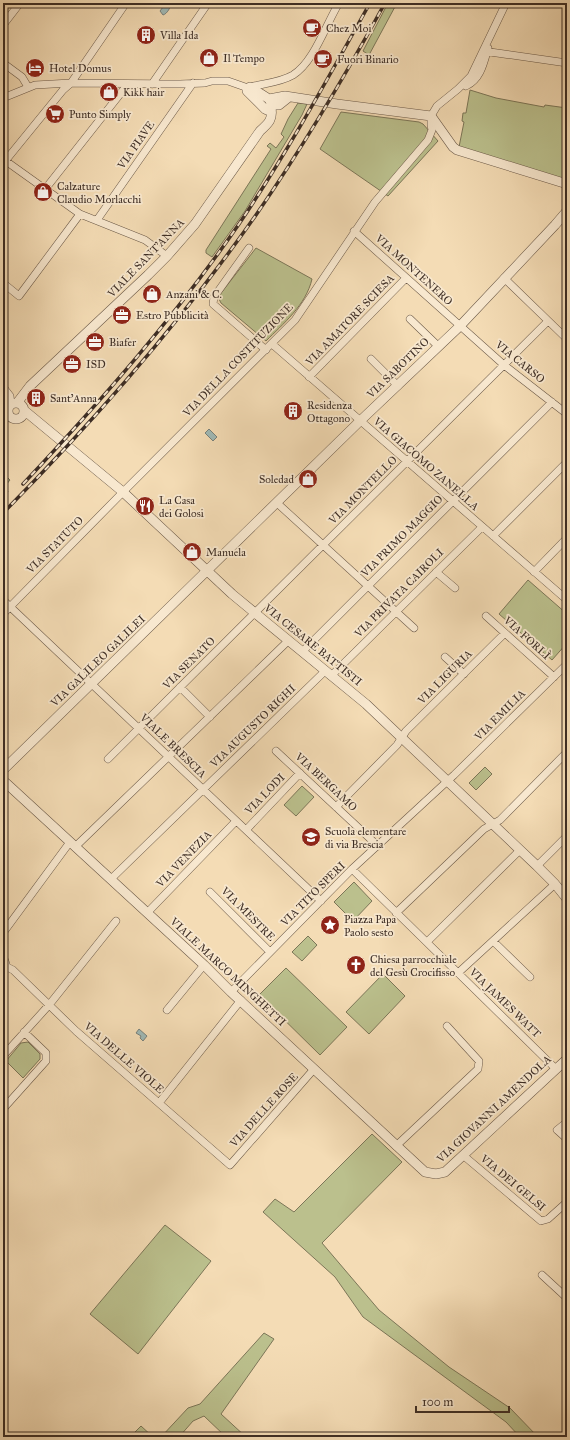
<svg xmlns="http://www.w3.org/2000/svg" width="570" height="1440" font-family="'IM FELL Great Primer',serif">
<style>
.green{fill:#bbc08d;stroke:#7c7658}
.water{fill:#9fb9b6;stroke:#78817c}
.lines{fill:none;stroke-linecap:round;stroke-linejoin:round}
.minor-casing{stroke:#6b5948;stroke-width:8}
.tertiary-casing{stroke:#6b5948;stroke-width:10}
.minor{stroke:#f8e8cf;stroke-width:7}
.tertiary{stroke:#f8e8cf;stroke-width:9}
.rail-casing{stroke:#3d2d24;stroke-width:3.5}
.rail{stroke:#f8e8cf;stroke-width:2;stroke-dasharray:6;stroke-linecap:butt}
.labels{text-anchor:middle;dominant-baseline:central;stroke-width:3.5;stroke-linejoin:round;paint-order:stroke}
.poi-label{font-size:11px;fill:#3d2d24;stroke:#f8e8cf;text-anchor:start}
.street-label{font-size:11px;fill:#3d2d24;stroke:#f8e8cf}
</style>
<rect width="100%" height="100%" fill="#f4dcb5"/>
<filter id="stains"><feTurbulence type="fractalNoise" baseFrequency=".005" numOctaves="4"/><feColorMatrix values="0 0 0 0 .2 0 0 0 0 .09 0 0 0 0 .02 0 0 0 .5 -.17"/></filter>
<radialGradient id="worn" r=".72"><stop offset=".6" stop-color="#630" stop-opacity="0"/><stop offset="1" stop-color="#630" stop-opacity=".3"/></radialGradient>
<!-- green -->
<path class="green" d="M388 3H397L369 55 363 51Z
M470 90 496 98 544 107 545 105 567 108V178L563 179 459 147 464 122 462 121 463 113H466Z
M298 103 307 104 302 115 245 211 212 257 206 253V250L271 149 267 146 270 143 276 148 284 137 281 134 282 132 288 119Z
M341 112 419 122 423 124 438 141 388 196 320 149Z
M256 248 312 279C306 305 283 324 266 341L221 303 218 297Z
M3 473 10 480 5 486 8 492 3 497Z
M528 580 567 614V643L552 660 499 614Z
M485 767 492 774 476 790 469 783Z
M302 786 314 797 296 816 284 805Z
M354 882 372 901 353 921 334 902Z
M308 936 317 945 302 961 292 952Z
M286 968 347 1027 320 1055 259 995Z
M383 974 405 996 369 1034 346 1012Z
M28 1042 40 1054V1059L23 1078 6 1061 21 1043Z
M372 1134 402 1162 322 1243 379 1310 449 1367 510 1408 538 1437H520L506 1422 363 1317 335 1277 263 1212 275 1199 294 1212Z
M165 1225 211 1261 138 1354 90 1314Z
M264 1333 274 1339 221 1414 246 1437H226L204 1416 193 1421 179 1437H161L188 1408 200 1404Z
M141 1426 153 1437H130Z"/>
<!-- water -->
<path class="water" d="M166 3H171C171 7 167 14 163 15L160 11Z
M209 429 217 437 213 441 205 433Z
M139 1029 147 1036 143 1041 140 1038 141 1036 136 1033Z"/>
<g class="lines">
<defs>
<path id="minor" d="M3 25 20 3
M483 51 567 63
M3 63 22 77 28 87
M152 84 208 3
M466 86C481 79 484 62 488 48
M251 88 254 86C267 83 281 82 293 75 314 62 326 24 339 3
M3 98 35 85 71 83 180 84 205 83 212 81H228L248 88
M3 159 80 214 145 240 167 256
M6 160 63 90 71 83 126 3
M46 188 128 84
M97 220 193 83
M354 231 504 365 567 414
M249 248 214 297 213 304 266 350
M504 278 567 339
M3 283 19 296 80 214
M410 319 438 346
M272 344 567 600
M371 359 398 386
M309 377 406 278
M3 387 10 396 11 405
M277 503 414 628
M493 536 567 462
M436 572 455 588
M534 572 567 538
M3 600 321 901
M3 614 123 492 295 320 375 202 428 140 432 130 431 125V116L437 106 458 89 471 76 506 3
M486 616 554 677
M302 652 552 402
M445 657 464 674
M331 676 482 527
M180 687 210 717
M276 751 378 846
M108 759 548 321
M336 807 397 745 406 731 505 633
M246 830 300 773
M75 847 288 641
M537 866 567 836
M352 869 556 1069
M111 879 325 671
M210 892 270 952
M147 913 236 821
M396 913 484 829 500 820 567 752
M3 933 70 842
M493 941 530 977
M427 942 520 850
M3 956 6 964 3 969
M5 966 13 970 76 1031 230 1165 314 1069
M458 973 555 884
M231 992 352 869 454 775 567 664
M167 1010 204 965
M3 1056 49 1005 116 921
M159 1103 241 1000
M3 1109 46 1061V1053L24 1032
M567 1122 557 1130 567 1139
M396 1146 478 1069 479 1061 447 1026
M464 1156 541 1221 548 1219 567 1202
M542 1275 567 1298"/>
<path id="tertiary" d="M250 87 269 99 272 105 271 108 267 110 265 109 247 91V89Z
M269 99 285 96 337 104 431 116 453 147 457 150 567 184
M272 105H279L289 97
M8 411a8 8 0 1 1 16 0a8 8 0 1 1-16 0Z
M17 403 30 386 148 275 167 256 195 224 260 131C269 123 273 119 271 108
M25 411 123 492 232 594 255 613 366 704 537 866 555 884 567 899
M4 769 360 421 460 326 555 225 567 211
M6 783 204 965 231 992 425 1172 436 1174 445 1172 567 1059"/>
</defs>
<!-- minor casing -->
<use href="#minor" class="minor-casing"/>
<!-- tertiary casing -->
<use href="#tertiary" class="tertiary-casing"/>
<!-- minor -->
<use href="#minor" class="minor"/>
<!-- tertiary -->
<use href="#tertiary" class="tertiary"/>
<defs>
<path id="rail" d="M23 484C100 402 175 317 239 224 287 153 328 78 370 3
M3 513C95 420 181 322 256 215 303 147 345 76 385 3"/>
</defs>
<!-- rail casing -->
<use href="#rail" class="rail-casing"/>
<!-- rail -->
<use href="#rail" class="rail"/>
</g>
<!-- icons -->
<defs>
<symbol id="cafe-disc" viewBox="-11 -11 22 22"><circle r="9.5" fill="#8f2418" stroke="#f8e8cf"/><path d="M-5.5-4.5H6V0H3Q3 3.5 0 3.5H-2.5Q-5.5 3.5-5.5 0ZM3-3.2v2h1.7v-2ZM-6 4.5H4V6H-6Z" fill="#fff"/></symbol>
<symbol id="building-disc" viewBox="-11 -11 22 22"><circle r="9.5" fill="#8f2418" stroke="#f8e8cf"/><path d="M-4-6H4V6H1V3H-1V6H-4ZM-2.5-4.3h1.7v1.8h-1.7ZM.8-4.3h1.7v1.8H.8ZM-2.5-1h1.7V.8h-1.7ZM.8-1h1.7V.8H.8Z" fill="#fff"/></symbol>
<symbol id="shop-disc" viewBox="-11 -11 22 22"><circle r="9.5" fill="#8f2418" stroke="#f8e8cf"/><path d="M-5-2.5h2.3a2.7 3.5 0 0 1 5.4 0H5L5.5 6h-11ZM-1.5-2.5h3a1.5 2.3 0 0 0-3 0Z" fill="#fff"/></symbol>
<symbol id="hotel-disc" viewBox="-11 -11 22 22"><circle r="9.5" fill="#8f2418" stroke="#f8e8cf"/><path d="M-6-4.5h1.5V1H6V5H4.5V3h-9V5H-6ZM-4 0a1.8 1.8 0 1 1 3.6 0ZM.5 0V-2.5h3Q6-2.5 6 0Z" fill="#fff"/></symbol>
<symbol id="supermarket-disc" viewBox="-11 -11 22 22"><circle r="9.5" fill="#8f2418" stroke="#f8e8cf"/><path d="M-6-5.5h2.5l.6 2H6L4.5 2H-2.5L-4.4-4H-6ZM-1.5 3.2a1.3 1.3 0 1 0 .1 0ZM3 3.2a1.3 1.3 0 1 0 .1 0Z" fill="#fff"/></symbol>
<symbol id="office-disc" viewBox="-11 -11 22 22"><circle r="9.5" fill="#8f2418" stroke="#f8e8cf"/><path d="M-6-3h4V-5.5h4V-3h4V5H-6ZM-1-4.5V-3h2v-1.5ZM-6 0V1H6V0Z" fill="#fff"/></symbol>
<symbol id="restaurant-disc" viewBox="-11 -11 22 22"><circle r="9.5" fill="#8f2418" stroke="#f8e8cf"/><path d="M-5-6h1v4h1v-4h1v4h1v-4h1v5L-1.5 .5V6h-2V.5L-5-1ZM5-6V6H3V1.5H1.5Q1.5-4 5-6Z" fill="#fff"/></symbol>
<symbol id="school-disc" viewBox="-11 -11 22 22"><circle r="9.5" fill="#8f2418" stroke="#f8e8cf"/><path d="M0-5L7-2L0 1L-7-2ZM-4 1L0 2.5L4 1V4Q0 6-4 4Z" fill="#fff"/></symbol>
<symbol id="sight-disc" viewBox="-11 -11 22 22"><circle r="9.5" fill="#8f2418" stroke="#f8e8cf"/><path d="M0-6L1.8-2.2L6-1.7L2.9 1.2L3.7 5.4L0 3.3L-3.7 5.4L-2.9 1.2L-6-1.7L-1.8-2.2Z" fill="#fff"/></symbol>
<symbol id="church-disc" viewBox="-11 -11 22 22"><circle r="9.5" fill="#8f2418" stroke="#f8e8cf"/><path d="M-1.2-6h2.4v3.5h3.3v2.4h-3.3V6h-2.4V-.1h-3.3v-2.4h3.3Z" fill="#fff"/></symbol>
</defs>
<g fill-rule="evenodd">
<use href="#cafe-disc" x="301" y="17" width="22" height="22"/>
<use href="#building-disc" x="135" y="24" width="22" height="22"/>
<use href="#shop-disc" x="198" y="47" width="22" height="22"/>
<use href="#cafe-disc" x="312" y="48" width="22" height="22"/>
<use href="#hotel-disc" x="24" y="57" width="22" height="22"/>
<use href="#shop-disc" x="98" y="81" width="22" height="22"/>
<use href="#supermarket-disc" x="44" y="103" width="22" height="22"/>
<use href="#shop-disc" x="32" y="181" width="22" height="22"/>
<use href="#shop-disc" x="141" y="283" width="22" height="22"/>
<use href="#office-disc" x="111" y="304" width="22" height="22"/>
<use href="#office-disc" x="84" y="331" width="22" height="22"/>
<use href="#office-disc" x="61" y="353" width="22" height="22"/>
<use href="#building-disc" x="25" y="387" width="22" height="22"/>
<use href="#building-disc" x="282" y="400" width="22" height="22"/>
<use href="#shop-disc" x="297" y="468" width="22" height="22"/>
<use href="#restaurant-disc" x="134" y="495" width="22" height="22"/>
<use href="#shop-disc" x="181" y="541" width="22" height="22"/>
<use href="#school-disc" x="300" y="826" width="22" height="22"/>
<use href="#sight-disc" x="319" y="914" width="22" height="22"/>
<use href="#church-disc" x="345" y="954" width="22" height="22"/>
</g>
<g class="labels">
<!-- poi labels -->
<g class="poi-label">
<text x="326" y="28">Chez Moi</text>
<text x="160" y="35">Villa Ida</text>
<text x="223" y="58">Il Tempo</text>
<text x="337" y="59">Fuori Binario</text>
<text x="49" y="68">Hotel Domus</text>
<text x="123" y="92">Kikk hair</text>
<text x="69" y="114">Punto Simply</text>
<text x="57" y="186">Calzature<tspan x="57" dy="13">Claudio Morlacchi</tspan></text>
<text x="166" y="294">Anzani &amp; C.</text>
<text x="136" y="315">Estro Pubblicità</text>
<text x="109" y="342">Biafer</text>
<text x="86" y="364">ISD</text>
<text x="50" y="398">Sant'Anna</text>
<text x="307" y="405">Residenza<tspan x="307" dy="13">Ottagono</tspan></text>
<text x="294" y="479" text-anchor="end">Soledad</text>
<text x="159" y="500">La Casa<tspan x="159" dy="13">dei Golosi</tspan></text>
<text x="206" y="552">Manuela</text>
<text x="325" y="831">Scuola elementare<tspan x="325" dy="13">di via Brescia</tspan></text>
<text x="344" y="919">Piazza Papa<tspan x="344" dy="13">Paolo sesto</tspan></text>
<text x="370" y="959">Chiesa parrocchiale<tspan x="370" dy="13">del Gesù Crocifisso</tspan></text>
</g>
<!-- street labels -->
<g class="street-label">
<text transform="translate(136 145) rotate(-55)">VIA PIAVE</text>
<text transform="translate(146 258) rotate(-46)">VIALE SANT'ANNA</text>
<text transform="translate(414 270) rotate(42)">VIA MONTENERO</text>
<text transform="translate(350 320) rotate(-46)">VIA AMATORE SCIESA</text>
<text transform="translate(238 360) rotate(-46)">VIA DELLA COSTITUZIONE</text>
<text transform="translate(520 362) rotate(39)">VIA CARSO</text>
<text transform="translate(398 368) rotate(-44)">VIA SABOTINO</text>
<text transform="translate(426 464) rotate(41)">VIA GIACOMO ZANELLA</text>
<text transform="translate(363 490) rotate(-45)">VIA MONTELLO</text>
<text transform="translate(402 536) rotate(-45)">VIA PRIMO MAGGIO</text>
<text transform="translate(55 545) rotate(-45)">VIA STATUTO</text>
<text transform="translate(399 593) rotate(-45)">VIA PRIVATA CAIROLI</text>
<text transform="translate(527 638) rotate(42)">VIA FORLÌ</text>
<text transform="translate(313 645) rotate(39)">VIA CESARE BATTISTI</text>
<text transform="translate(98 661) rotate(-44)">VIA GALILEO GALILEI</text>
<text transform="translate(189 663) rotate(-45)">VIA SENATO</text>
<text transform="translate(445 677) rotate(-45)">VIA LIGURIA</text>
<text transform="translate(500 715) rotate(-45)">VIA EMILIA</text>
<text transform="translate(253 726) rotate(-44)">VIA AUGUSTO RIGHI</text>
<text transform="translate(173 746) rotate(44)">VIALE BRESCIA</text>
<text transform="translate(326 782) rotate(43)">VIA BERGAMO</text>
<text transform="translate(265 794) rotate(-46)">VIA LODI</text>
<text transform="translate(184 859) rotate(-46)">VIA VENEZIA</text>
<text transform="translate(313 894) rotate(-45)">VIA TITO SPERI</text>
<text transform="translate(248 914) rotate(45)">VIA MESTRE</text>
<text transform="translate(228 972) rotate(43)">VIALE MARCO MINGHETTI</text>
<text transform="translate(505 1003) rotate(44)">VIA JAMES WATT</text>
<text transform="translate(124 1058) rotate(41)">VIA DELLE VIOLE</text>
<text transform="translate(494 1109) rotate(-43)">VIA GIOVANNI AMENDOLA</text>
<text transform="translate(264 1110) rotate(-48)">VIA DELLE ROSE</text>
<text transform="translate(513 1183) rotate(40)">VIA DEI GELSI</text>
</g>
</g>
<!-- margin -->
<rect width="570" height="1440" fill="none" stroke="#f4dcb5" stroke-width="16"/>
<rect x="4" y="4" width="562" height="1432" fill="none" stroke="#3d2d24" stroke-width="2"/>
<rect x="8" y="8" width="554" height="1424" fill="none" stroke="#3d2d24"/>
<!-- scale -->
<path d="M416 1406v6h93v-6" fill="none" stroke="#3d2d24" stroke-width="2"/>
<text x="422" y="1406" font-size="12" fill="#3d2d24" stroke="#f8e8cf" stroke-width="3" paint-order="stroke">100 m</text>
<rect width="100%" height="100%" filter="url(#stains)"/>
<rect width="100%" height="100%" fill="url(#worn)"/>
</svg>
